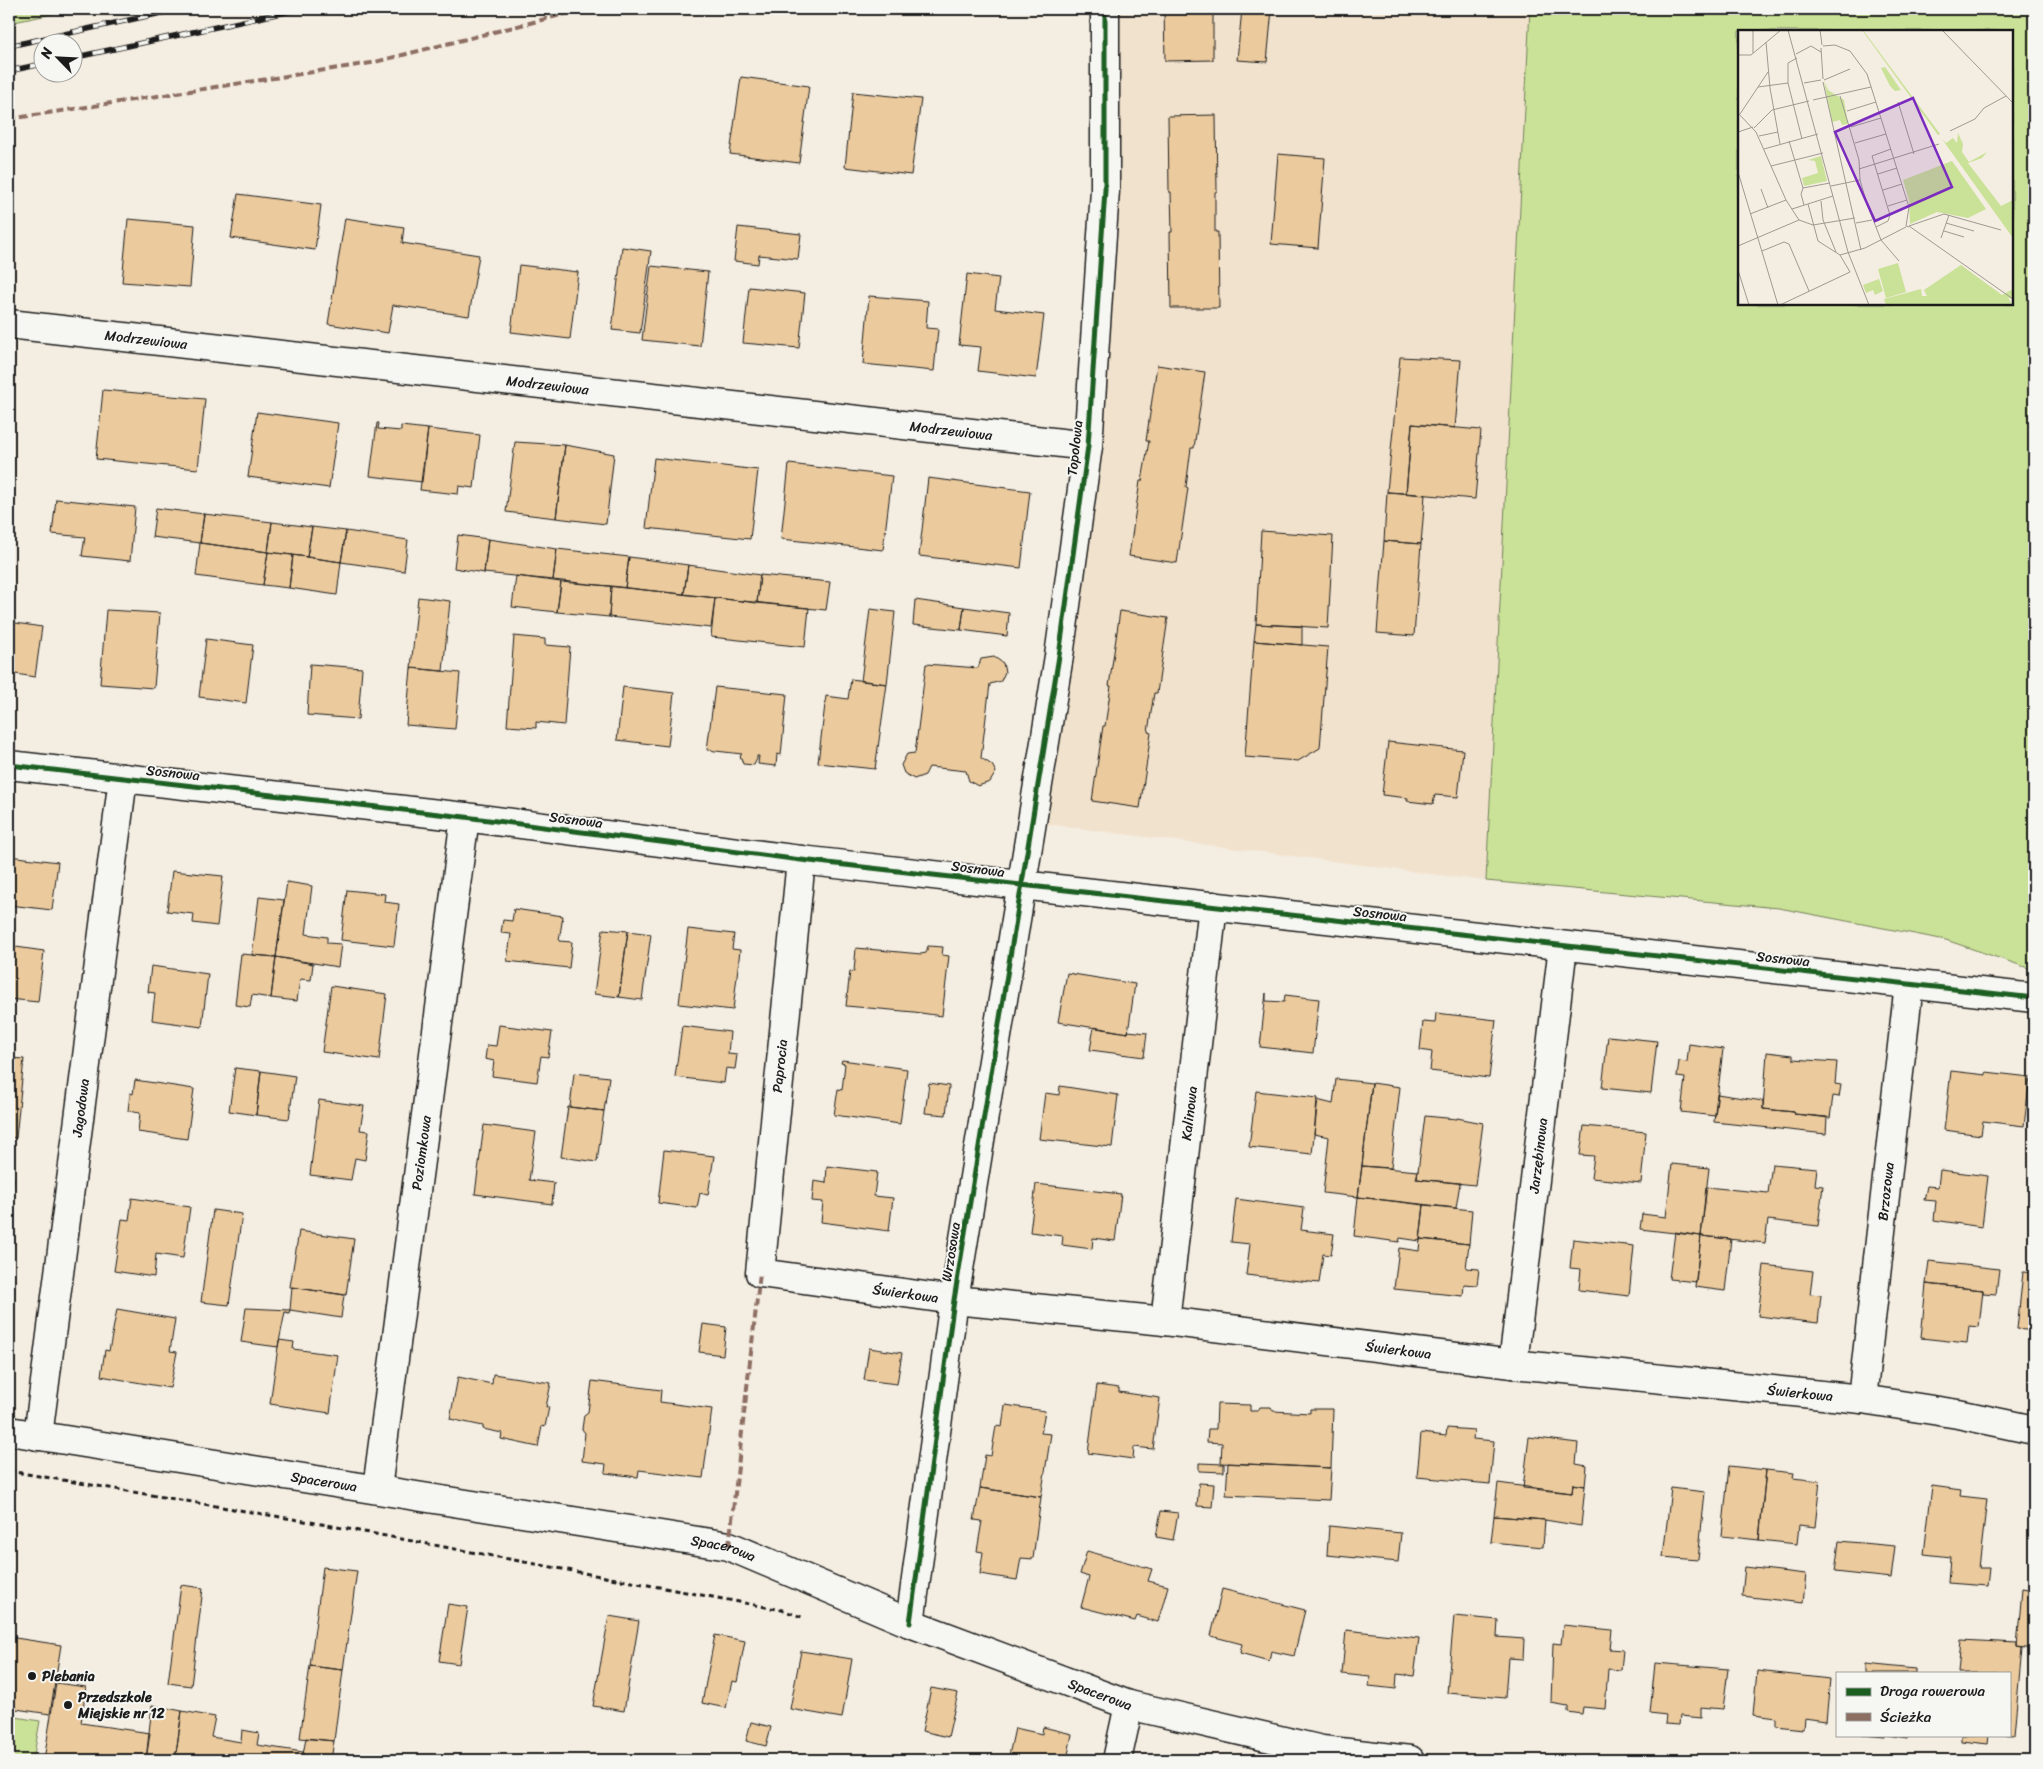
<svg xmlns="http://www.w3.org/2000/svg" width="2043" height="1769" font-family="Sriracha,sans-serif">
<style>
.built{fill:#f1e2cd}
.green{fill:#cae297;stroke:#737f5a;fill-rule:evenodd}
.building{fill:#ebca9d;stroke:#1c1c1c}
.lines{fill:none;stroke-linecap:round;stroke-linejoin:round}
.street-casing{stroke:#1c1c1c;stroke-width:31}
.path{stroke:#1c1c1c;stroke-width:3;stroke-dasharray:5 4;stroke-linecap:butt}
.street{stroke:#f6f6f2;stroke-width:28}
.rail-casing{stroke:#1c1c1c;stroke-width:5.5}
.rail{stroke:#f6f6f2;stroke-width:4;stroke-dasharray:11;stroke-linecap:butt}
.quiet{stroke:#8d6e63;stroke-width:4;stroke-dasharray:8 4;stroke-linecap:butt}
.cycleway-casing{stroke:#f6f6f2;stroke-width:8}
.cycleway{stroke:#1b5e20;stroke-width:5}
.poi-dot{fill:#1c1c1c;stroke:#f6f6f2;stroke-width:2}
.labels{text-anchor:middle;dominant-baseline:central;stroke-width:4;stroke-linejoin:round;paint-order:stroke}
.street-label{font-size:14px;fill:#1c1c1c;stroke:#f6f6f2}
.poi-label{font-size:14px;font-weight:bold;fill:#1c1c1c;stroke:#f6f6f2;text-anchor:start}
.inset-road{fill:none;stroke:#9e9992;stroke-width:1}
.view{fill:#7b2cbf;fill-opacity:0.15;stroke:#7b2cbf;stroke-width:2.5}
.inset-edge{fill:none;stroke:#1c1c1c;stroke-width:2.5}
</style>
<rect width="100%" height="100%" fill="#f4ede1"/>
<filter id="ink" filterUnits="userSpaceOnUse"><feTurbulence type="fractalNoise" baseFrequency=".02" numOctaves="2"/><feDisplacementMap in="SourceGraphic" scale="10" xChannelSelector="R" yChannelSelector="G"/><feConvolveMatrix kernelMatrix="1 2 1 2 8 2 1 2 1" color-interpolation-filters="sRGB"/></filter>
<g filter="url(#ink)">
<!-- built -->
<path class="built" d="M1105 9H1530L1486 881 1031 822 1088 446Z"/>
<!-- green -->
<path class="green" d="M9 9H77L9 23Z
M1530 9H2034V970L1946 940 1779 908 1486 881ZM1739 31H2012V304H1739Z
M9 1716 40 1721 33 1760H9Z"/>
<!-- building -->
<path class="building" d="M1164 9H1213V60L1165 61Z
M1242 9H1272L1267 62 1237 60Z
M741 77 809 86 799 163 730 154Z
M853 92 921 99 911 175 845 167Z
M1216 115 1217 191 1215 192V232H1218L1219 308H1171L1170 232H1172L1171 192H1169L1168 116Z
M1278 154 1325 158 1318 248 1271 244Z
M238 194 321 205 315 250 231 238Z
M345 218 404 227 402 243 479 255 469 316 393 305 388 333 328 324Z
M128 219 195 225 190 287 122 282Z
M738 227 801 234 798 259 759 255 758 264 734 261Z
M622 247 651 251 640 333 612 330Z
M519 265 578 272 570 339 511 332Z
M651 266 708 272 700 346 642 340Z
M967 274 999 278 995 309 1044 315 1036 378 978 371 981 347 959 345Z
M749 287 805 293 799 348 743 343Z
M869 296 928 301 926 328 938 329 934 371 863 364Z
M1400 357 1461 360 1455 428 1412 424 1406 493 1387 492Z
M1157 365 1205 372 1194 448H1191L1186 487 1188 488 1177 563 1129 556 1140 481H1142L1149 441H1146Z
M103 390 205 399 198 469 96 459Z
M257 412 338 423 329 488 248 477Z
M377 423H379L378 429 401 431V426L428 429 422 482 370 476Z
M1412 424 1481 430 1475 499 1406 493Z
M428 429 480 435 474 488 459 486 458 494 420 490Z
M515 442 565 445 556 518 506 512Z
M565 445 614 454 606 524 556 518Z
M654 458 758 470 750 539 646 528Z
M789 464 892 476 883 550 781 539Z
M928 478 1030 491 1021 568 919 556Z
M1387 492 1425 495 1421 544 1384 541Z
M56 499 135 507 130 561 82 556 85 537 52 534Z
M156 508 204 514 200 543 152 537Z
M204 514 272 522 268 552 200 543Z
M272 522 312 527 307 557 268 552Z
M312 527 346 531 341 562 307 557Z
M346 531 408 540 404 571 341 562Z
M1261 531 1333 536 1328 628 1256 624Z
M458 535 488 539 484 573 454 568Z
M488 539 557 549 553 580 484 573Z
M1384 541 1421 544 1414 636 1377 633Z
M200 543 268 552 263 585 196 576Z
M557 549 629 557 625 588 553 580Z
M268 552 293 555 289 588 263 585Z
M293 555 341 562 337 595 289 588Z
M629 557 688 565 684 594 625 588Z
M688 565 760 575 757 603 684 594Z
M760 575 830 582 826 610 757 603Z
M516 576 561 582 557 612 512 607Z
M561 582 611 586 609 617 557 612Z
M611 586 715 598 711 628 609 617Z
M418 597 450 601 443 671 411 668Z
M715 598 809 608 805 647 711 637Z
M915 600 964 607 961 630 913 625Z
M964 607 1009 613 1007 636 961 630Z
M870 609 895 612 887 684 861 681Z
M106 610 160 613 154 688 100 684Z
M1120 611 1168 618 1157 693H1154L1148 732 1151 733 1140 808 1092 801 1103 726H1105L1111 686H1109Z
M9 622 42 627 35 677 9 673Z
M1256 624 1302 626V645L1254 641Z
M514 636 545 639V645L570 647 564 725 536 722V728L507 726Z
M206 639 253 645 246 703 199 697Z
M1254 641 1328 647 1320 748 1298 761 1245 757Z
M994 657 1003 663 1005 672 1001 681 990 684 981 758 992 765 996 772 990 782 978 786 969 781 966 771 929 767 925 775 914 779 904 773 901 765 907 754 915 753 926 664 978 668 981 659Z
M310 664 362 668 358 719 307 715Z
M411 668 460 673 455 729 406 725Z
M851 679 887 684 875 769 818 763 826 696 848 699Z
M623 687 674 693 668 746 617 740Z
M715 687 787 694 781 755 777 754 776 766 758 764 759 756H757V759L754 765 743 764 740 756 742 754 707 750Z
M1388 742 1463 750 1458 797 1435 795 1433 804 1407 801 1408 798 1382 795Z
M9 856 58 862 52 910 9 905Z
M172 871 223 876 217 926 193 923 194 914 167 911Z
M287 882 312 886 306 934 327 937V943L341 944 338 967 276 957Z
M347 890 385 894 384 902 399 904 394 946 341 940Z
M259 897 284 900 276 957 252 955Z
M514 909 563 916 559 941 572 942 569 968 507 961 511 934 501 933 503 920 512 921Z
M603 929 628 931 619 997 594 994Z
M688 929 734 934 732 949 740 950 733 1010 679 1004Z
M628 931 651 934 642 1000 619 997Z
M9 946 44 951 38 1002 9 999Z
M928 946 943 947 942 955 949 956 942 1016 914 1012 846 1006 850 971 854 972 856 948 921 954 926 953Z
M241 954 276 957 271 998 252 995 250 1007 235 1005Z
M276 957 313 964 311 980 300 979 297 1001 271 998Z
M151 966 208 974 202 1027 152 1020 155 993 148 992Z
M1067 973 1135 984 1128 1033 1058 1022Z
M331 986 387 994 379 1060 322 1052Z
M1266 993V1001L1284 1002 1285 995 1319 999 1313 1053 1260 1047Z
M1436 1013 1496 1020 1489 1078 1430 1071 1432 1052 1420 1050 1423 1022 1435 1023Z
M499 1025 552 1032 548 1057 541 1056 537 1082 492 1076 494 1061 485 1059 487 1045 496 1046Z
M682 1026 730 1032 728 1054 737 1055 735 1069 726 1068 724 1083 675 1077Z
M1094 1027 1128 1033V1031L1147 1033 1144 1057 1090 1050Z
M1608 1036 1657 1041 1651 1093 1602 1088Z
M1689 1044 1723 1049 1715 1116 1681 1112 1685 1078 1677 1077 1679 1061 1687 1062Z
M1767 1052 1793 1055V1059L1837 1062 1835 1084 1841 1085 1839 1097 1833 1096 1830 1118 1794 1114V1112L1763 1109Z
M9 1058 24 1059 16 1138 9 1137Z
M842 1060 907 1069 900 1124 834 1115 838 1089 842 1090 845 1064 841 1063Z
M235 1068 261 1071 256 1115 229 1111Z
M261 1071 295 1076 289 1119 256 1115Z
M1951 1071 1986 1075V1072L2030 1077 2024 1126 1983 1121 1981 1135 1944 1130Z
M574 1073 609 1077 604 1111 570 1107Z
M1336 1079 1372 1083 1358 1197 1323 1193 1329 1137 1314 1134 1317 1100 1333 1104Z
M135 1080 194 1089 187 1139 138 1132 140 1113 128 1111 130 1093 133 1094Z
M929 1083 949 1086 946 1115 925 1113Z
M1372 1083 1400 1087 1391 1168 1362 1166Z
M1060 1086 1118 1095 1112 1147 1039 1139 1045 1093 1059 1095Z
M1256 1091 1318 1098 1312 1154 1249 1147Z
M1717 1094 1763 1101V1109L1794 1112V1114L1827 1117 1826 1134 1714 1122Z
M319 1100 364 1106 360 1130 369 1131 365 1160 355 1158 351 1180 310 1175Z
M568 1107 604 1111 597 1162 561 1157Z
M1425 1116 1457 1119V1118L1483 1123 1475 1185 1417 1179Z
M484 1125 536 1132 529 1180 554 1183 552 1204 475 1194Z
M1584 1126 1646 1132 1641 1183 1591 1178 1594 1156 1580 1155Z
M664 1150 714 1156 708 1195 700 1193 697 1208 658 1203Z
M1672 1164 1709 1168 1701 1236 1640 1229 1642 1214 1666 1217Z
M1772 1164 1817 1168 1815 1185 1823 1186 1818 1226 1768 1220 1765 1243 1701 1236 1706 1187 1768 1193Z
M827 1166 877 1172 874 1196 893 1198 889 1231 821 1222 823 1202 812 1201 814 1181 826 1183Z
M1362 1166 1418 1171 1416 1179 1460 1183 1456 1208 1358 1197Z
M1940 1170 1988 1176 1982 1227 1934 1220 1936 1201 1924 1200 1927 1186 1938 1187Z
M9 1177 14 1178 9 1224Z
M1036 1184 1121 1194 1115 1241 1093 1238 1092 1249 1062 1245 1063 1236 1030 1232Z
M1358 1197 1424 1205 1420 1241 1400 1238 1399 1242 1354 1236Z
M132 1198 190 1207 183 1258 156 1254 154 1277 114 1271 122 1219 129 1220Z
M1236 1199 1304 1208 1301 1230 1334 1234 1331 1255 1323 1254 1319 1283 1246 1275 1250 1244 1231 1242Z
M1424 1205 1472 1210 1469 1244 1420 1239Z
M213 1210 242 1214 229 1305 201 1302Z
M299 1231 354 1239 346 1295 290 1287Z
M1675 1232 1701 1236 1696 1282 1669 1279Z
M1701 1236 1731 1239 1725 1291 1695 1287Z
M1420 1239 1469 1244 1466 1268 1479 1269 1477 1285 1464 1284 1463 1296 1394 1289 1399 1248 1419 1251Z
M1573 1239 1634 1246 1629 1296 1579 1290 1581 1269 1570 1268Z
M1929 1261 1999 1269 1996 1294 1983 1293V1290L1926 1284Z
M1764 1265 1813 1271 1810 1294 1821 1295 1818 1323 1758 1316Z
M2023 1272 2034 1273V1331L2017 1329Z
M1926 1284 1983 1290 1979 1327 1969 1326 1967 1343 1921 1338Z
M292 1287 344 1295 341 1318 290 1310Z
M246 1308 290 1310 289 1313 285 1312 278 1347 241 1342Z
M117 1309 175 1319 170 1351 177 1352 170 1388 101 1376 105 1350 109 1351Z
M703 1324 726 1327 723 1355 699 1352Z
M279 1340 294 1342 293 1349 338 1355 330 1413 270 1404Z
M869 1348 902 1353 897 1384 864 1380Z
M493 1374 551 1383 546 1407H549L545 1427 542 1426 538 1447 501 1439 502 1433 483 1429V1426L450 1419 458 1377 492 1384Z
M592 1381 661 1390 660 1402 712 1409 703 1478 639 1470 638 1477 605 1473 606 1464 582 1461 585 1433 582 1429 584 1415 588 1412Z
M1097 1385 1119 1388V1392L1160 1398 1153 1449 1134 1447 1133 1459 1088 1453Z
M1217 1404 1250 1405V1411H1258L1260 1407H1271L1273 1411 1310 1413V1409H1333L1331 1468 1221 1463 1222 1443 1207 1442 1208 1429H1216Z
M1005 1405 1045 1411 1041 1433 1051 1434 1041 1497 980 1488 985 1455 991 1456 996 1426 1002 1427Z
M1447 1428 1474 1430 1473 1439 1494 1441 1490 1484 1417 1477 1421 1433 1446 1436Z
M1529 1437 1578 1443 1576 1464 1587 1466 1585 1486 1573 1484 1572 1493 1523 1488Z
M1199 1463 1224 1464V1472L1199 1471Z
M1228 1463 1331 1468 1329 1500 1226 1495Z
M1729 1466 1766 1470 1759 1540 1722 1536Z
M1766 1470 1794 1473 1793 1478 1820 1481 1815 1527 1799 1525 1797 1544 1759 1540Z
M1199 1483 1214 1484 1212 1507 1197 1506Z
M1498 1483 1572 1493 1573 1484 1585 1486 1581 1526 1545 1520 1494 1516Z
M1932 1486 1961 1490 1960 1496 1987 1499 1979 1568H1989L1987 1586 1948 1583 1950 1557 1924 1554Z
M980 1488 1041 1497 1033 1559 1021 1558 1017 1580 980 1574 983 1552 977 1551 982 1521 974 1520Z
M1671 1488 1705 1492 1698 1560 1663 1557Z
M2034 1507V1529L2031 1528Z
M1161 1511 1178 1513 1173 1540 1156 1537Z
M1494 1516 1545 1520 1543 1547 1491 1542Z
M1329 1526 1401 1533 1398 1562 1327 1555Z
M1839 1541 1895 1546 1891 1578 1835 1572Z
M1087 1551 1152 1569 1148 1581 1168 1586 1158 1622 1137 1616 1135 1621 1081 1607 1089 1577 1080 1574Z
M2034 1551V1571H2032Z
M323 1567 357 1571 343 1670 310 1666Z
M1745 1567 1806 1574 1803 1603 1742 1596Z
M181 1585 203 1588 191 1686 168 1683Z
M1222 1589 1305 1610 1294 1656 1271 1651 1269 1661 1240 1653 1242 1644 1211 1636Z
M2022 1589 2034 1591V1649L2017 1647Z
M448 1604 468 1607 459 1664 439 1661Z
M609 1616 639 1621 624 1711 593 1706Z
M1454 1616 1498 1620 1497 1637 1524 1639 1523 1659 1508 1658 1505 1698 1447 1693Z
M1563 1625 1612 1630 1610 1649 1623 1650 1621 1670 1608 1669 1605 1709 1583 1707 1582 1714 1568 1712V1706L1551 1703 1553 1643 1561 1644Z
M1346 1630 1419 1638 1414 1676 1397 1674 1396 1689 1369 1686 1370 1677 1342 1674Z
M715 1635 745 1641 737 1682 732 1681 726 1708 702 1703Z
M9 1637 61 1645 50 1714 9 1708Z
M1961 1640 2017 1643V1647L2022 1648 2014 1736 1997 1735H2009V1673H1958Z
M801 1651 852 1659 842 1718 790 1709Z
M1655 1663 1728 1669 1723 1709 1701 1707V1718L1680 1716 1679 1725 1665 1724 1666 1715 1650 1713Z
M1865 1664 1915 1669V1673H1865Z
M310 1666 343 1670 334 1741 300 1738Z
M1757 1671 1830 1679 1826 1721 1804 1718 1803 1729 1776 1726V1718L1753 1715Z
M56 1683 86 1687 81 1723 150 1733 146 1760H44Z
M931 1688 958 1693 948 1737 922 1731Z
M152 1705 182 1711 175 1760H146Z
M182 1711 215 1717 211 1737 241 1742 242 1730 259 1733 257 1745 303 1752 302 1760H175Z
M751 1722 771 1727 766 1746 746 1741Z
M1043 1727 1072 1734 1067 1760H1008L1015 1728 1042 1734Z
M1862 1735H1885V1737Z
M1888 1735H1909L1908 1738Z
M1961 1735H1989L1988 1744 1961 1741Z
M306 1738 334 1741 331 1760H302Z"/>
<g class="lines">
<defs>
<g id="street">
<path id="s1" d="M9 324 1088 446"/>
<path d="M9 765 465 817 801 860 1021 885 2034 998"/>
<path id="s2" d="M801 860 760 1273 954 1300 1165 1321 1513 1364 1862 1399 1958 1414 2034 1430"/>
<path id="s3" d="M1165 1321 1213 906"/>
<path id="s4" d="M1513 1364 1563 946"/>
<path id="s5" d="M1862 1399 1909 984"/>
<path id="s6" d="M9 1431 729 1546 910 1623 1129 1705 1322 1750 1410 1760"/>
<path id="s7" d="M38 1436 123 778"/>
<path id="s8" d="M377 1489 465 817"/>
<path d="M910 1623 954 1300 1059 656 1088 446 1105 190V9"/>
<path d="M1117 1760 1129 1705"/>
</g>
</defs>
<!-- street casing -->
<use href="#street" class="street-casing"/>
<!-- path -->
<path class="path" d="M9 1471 316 1523 782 1610 802 1617"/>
<!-- street -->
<use href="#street" class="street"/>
<defs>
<path id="rail" d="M9 46 180 9
M72 58 300 9
M9 71 42 64"/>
</defs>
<!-- rail casing -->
<use href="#rail" class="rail-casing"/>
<!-- rail -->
<use href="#rail" class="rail"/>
<!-- quiet -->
<path class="quiet" d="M9 119 371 63 585 9
M729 1546 760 1273"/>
<defs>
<path id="cycleway" d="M9 765 465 817 801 860 1021 885 2034 998
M910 1623 954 1300 1059 656 1088 446 1105 190V9"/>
</defs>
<!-- cycleway casing -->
<use href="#cycleway" class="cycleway-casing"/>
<!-- cycleway -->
<use href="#cycleway" class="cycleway"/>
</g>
</g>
<!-- markers -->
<g class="poi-dot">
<circle cx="32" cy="1676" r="5"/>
<circle cx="68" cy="1705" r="5"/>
</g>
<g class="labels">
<!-- street labels -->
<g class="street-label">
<text stroke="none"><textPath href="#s1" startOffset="138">Modrzewiowa</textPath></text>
<text stroke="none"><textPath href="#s1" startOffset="542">Modrzewiowa</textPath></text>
<text stroke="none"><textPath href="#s1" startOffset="948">Modrzewiowa</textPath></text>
<text transform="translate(1075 448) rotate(-84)">Topolowa</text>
<text transform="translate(173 773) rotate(6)">Sosnowa</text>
<text transform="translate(576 820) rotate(7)">Sosnowa</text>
<text transform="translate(978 869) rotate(7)">Sosnowa</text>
<text transform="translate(1380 914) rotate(6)">Sosnowa</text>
<text transform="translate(1783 959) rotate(6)">Sosnowa</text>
<text transform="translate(780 1066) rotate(-84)">Paprocia</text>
<text stroke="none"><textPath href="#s7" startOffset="331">Jagodowa</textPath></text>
<text stroke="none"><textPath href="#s3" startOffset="209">Kalinowa</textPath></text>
<text stroke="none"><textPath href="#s8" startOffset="339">Poziomkowa</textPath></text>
<text stroke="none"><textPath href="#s4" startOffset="210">Jarzębinowa</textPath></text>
<text stroke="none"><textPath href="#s5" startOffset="209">Brzozowa</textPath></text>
<text transform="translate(951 1252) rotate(-81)">Wrzosowa</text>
<text stroke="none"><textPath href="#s2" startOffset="562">Świerkowa</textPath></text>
<text stroke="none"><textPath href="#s2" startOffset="1058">Świerkowa</textPath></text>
<text stroke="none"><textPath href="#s2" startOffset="1462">Świerkowa</textPath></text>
<text stroke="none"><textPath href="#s6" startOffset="319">Spacerowa</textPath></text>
<text stroke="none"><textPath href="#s6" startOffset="724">Spacerowa</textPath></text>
<text stroke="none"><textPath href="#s6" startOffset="1129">Spacerowa</textPath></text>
</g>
<!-- poi labels -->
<g class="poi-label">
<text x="42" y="1676">Plebania</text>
<text x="78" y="1697">Przedszkole<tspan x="78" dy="16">Miejskie nr 12</tspan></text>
</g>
</g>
<!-- overview -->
<g transform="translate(1738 30)">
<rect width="275" height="275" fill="#f4ede1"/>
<path d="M124 0H125L202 104 200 105ZM147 37 163 60 157 61 152 56 143 38ZM86 51 90 60 106 70 110 94 104 95 102 90 94 92ZM220 103 225 114 224 122 231 132 249 122 244 128 230 133 263 176 275 170V208L204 109 208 113 215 108 219 113ZM83 126 89 151 66 156 64 148 80 143 77 131 70 130ZM214 131 248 179 230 188 199 182 172 194 171 171 165 150ZM160 233 168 262 148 268 140 239ZM223 235 264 265 275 259V269L270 268 275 275H148L146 269 183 259 184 266H189L186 260ZM141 249 145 261 137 265 135 260 128 263 125 255Z" fill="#cae297"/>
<path class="inset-road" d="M15 0V23M50 0 110 222 131 275M82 0 84 15M204 0 275 73M28 12 32 58 42 114M85 16 97 15 112 21 129 44 171 177 168 196 171 197M83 18 85 49M58 24 73 16 83 22M0 25H13L43 0M59 28 50 33V53L64 109M86 50 112 39M85 52 123 220M66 53 83 50M20 57 50 53M102 66 121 130 122 150 129 174 143 210 161 231M75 70 133 57M160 72 176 124M109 81 138 72M0 83 18 102 48 170 61 190M2 84 30 42M113 97 143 88M16 98 34 80 71 71M212 101 237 89 246 78 268 66M0 102 15 97M21 106 40 102M51 111 65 158M117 113 148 104M26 119 80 104M33 136 85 123M121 139 201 114M0 142 40 275M140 144 159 138M93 156 122 150M65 158 92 153M65 158 63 164 66 175M23 159 30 178M145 160 164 154M83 171 85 190 98 222M70 174 80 211 102 225 127 218 168 197M150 176 169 170M54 179 95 166M12 184 48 170M61 190 75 195 117 188M118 193 134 190M208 193 236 201M171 196 275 269M171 196 206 184 263 200M138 197 150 191 152 185 134 126 153 119M206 201 226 207M203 208 211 185M0 216 61 190M24 221 46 212 51 214 71 261M0 240 11 275M42 275 112 242 102 225"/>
<path class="view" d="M175 68 214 157 137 191 97 102Z"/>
<rect width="275" height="275" class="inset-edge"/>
</g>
<!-- margin -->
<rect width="2043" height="1769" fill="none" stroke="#f6f6f2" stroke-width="30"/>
<rect x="15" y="15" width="2013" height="1739" fill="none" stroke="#1c1c1c" stroke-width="2" filter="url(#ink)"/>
<!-- legend -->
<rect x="1836" y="1672" width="175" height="65" fill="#f6f6f2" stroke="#9f9f9c"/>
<rect x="1846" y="1688" width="25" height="8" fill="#1b5e20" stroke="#9f9f9c"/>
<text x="1880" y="1696" font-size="15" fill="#1c1c1c">Droga rowerowa</text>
<rect x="1846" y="1713" width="25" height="8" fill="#8d6e63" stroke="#9f9f9c"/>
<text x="1880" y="1722" font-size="15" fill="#1c1c1c">Ścieżka</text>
<!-- north arrow -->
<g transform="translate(58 58) rotate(294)"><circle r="24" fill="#f6f6f2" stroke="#9f9f9c"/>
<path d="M0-4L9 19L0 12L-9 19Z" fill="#1c1c1c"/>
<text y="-8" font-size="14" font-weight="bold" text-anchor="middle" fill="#1c1c1c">N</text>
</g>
</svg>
